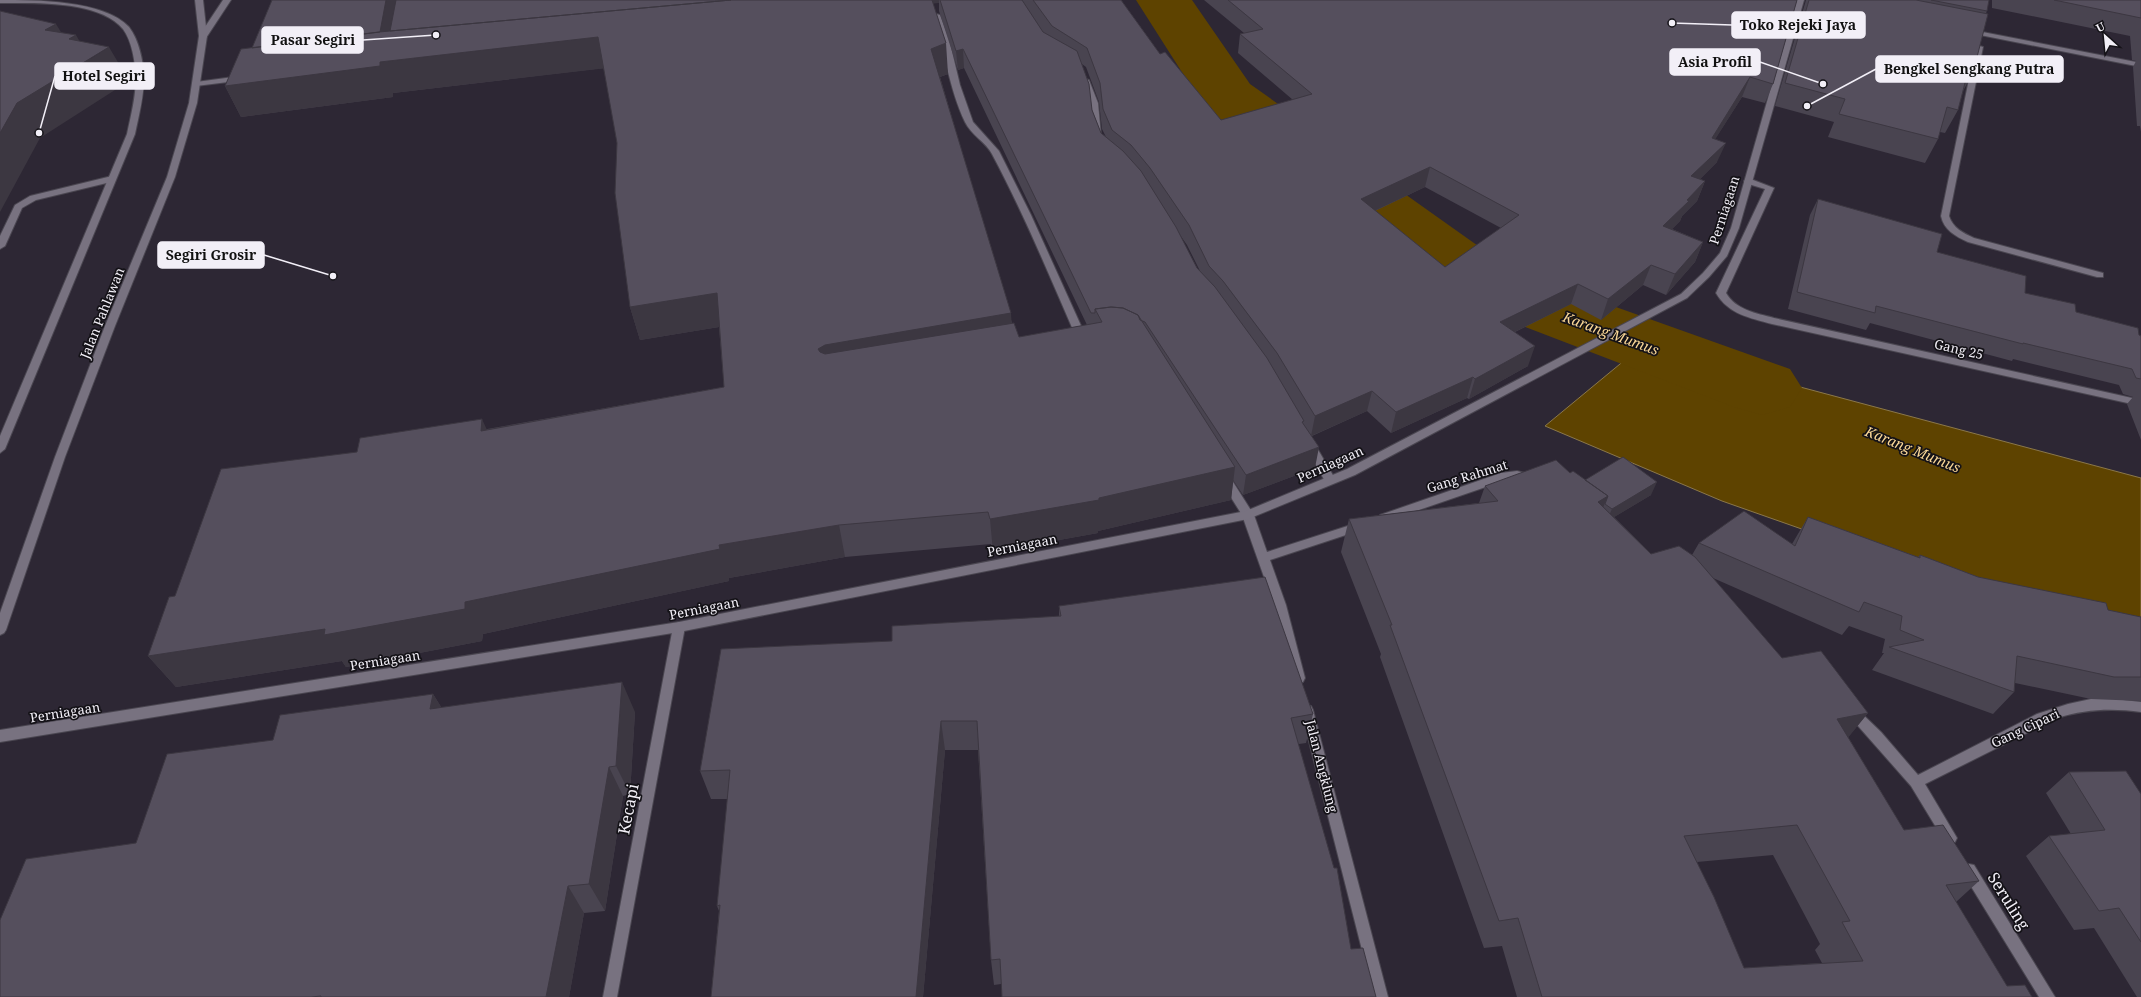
<svg xmlns="http://www.w3.org/2000/svg" width="2141" height="997" font-family="'Noto Serif',serif">
<style>
.water{fill:#5e4300;stroke:#8a774a}
.lines{fill:none;stroke-linecap:round;stroke-linejoin:round}
.river{fill:#5e4300;fill-rule:evenodd}
.service-casing{stroke:#4a4650;stroke-width:2}
.minor-casing{stroke:#4a4650;stroke-width:2}
.tertiary-casing{stroke:#4a4650;stroke-width:2}
.service{fill:#787280;fill-rule:evenodd}
.minor{fill:#787280;fill-rule:evenodd}
.tertiary{fill:#787280;fill-rule:evenodd}
.wall{fill:#494450;fill-rule:evenodd}
.shaded-wall{fill:#3c3741}
.building{fill:#554f5d;stroke:#3c3741;fill-rule:evenodd}
.labels{text-anchor:middle;dominant-baseline:central;stroke-width:3.5;stroke-linejoin:round;paint-order:stroke}
.street-label{font-size:13px;fill:#f2eff7;stroke:#141217}
.water-label{font-size:14px;font-style:italic;fill:#fad797;stroke:#141217}
.near-street-label{font-size:16px;fill:#f2eff7;stroke:#141217}
.leader{fill:none;stroke:#f2eff7;stroke-width:1.5}
.callout-dot{fill:#f2eff7;stroke:#141217;stroke-width:1.5}
.callout{fill:#f2eff7;stroke:#f2eff7;stroke-width:1.5}
.callout-label{font-size:14px;text-anchor:middle;font-weight:bold;fill:#111}
</style>
<rect width="100%" height="100%" fill="#2d2734"/>
<!-- water -->
<path class="water" d="M1643 345 2141 478V623L1958 584 1722 501 1545 426Z"/>
<g class="lines">
<!-- river -->
<path class="river" d="M1136 0H1192L1250 84 1512 270 1790 369 1802 388 1790 407 1762 415 1734 407 1460 302 1206 110Z"/>
<defs>
<path id="service" d="M933 13 940 15 949 39 960 85 973 122 999 151 1031 215 1087 339 1085 341H1079L1077 339C1050 277 1024 214 992 154 986 142 971 135 965 122 949 89 945 50 932 15Z
M1976 45 1983 47 1949 216C1953 228 1963 233 1974 238L2103 273V277H2097L1968 242C1955 236 1944 230 1941 216Z
M112 176 115 177V181L36 200 22 208 5 246 0 249V236L15 205 30 196Z
M1224 473 1228 474 1252 512 1254 515 1252 518H1244L1220 480 1219 477 1220 474Z"/>
<path id="minor" d="M223 0H231L206 38H200L199 36Z
M241 76 245 78 244 80 196 86 192 84 196 82Z
M1082 78 1089 80 1098 103 1101 135H1098L1094 133 1090 103 1081 80Z
M1748 178 1774 188 1726 293C1736 310 1756 313 1774 318L2141 400V406L1772 324C1750 318 1728 314 1716 293L1765 189 1745 183 1744 181Z
M1310 442 1314 443 1334 477 1335 480 1334 483H1326L1305 446Z
M1517 471 1533 475 1534 478 1529 482 1517 479 1506 480 1384 522 1380 521 1378 518 1380 515 1501 473Z
M1248 511 1254 515 1267 552 1360 522 1364 523 1366 526 1364 529 1270 560 1286 605 1305 678 1303 682 1299 683 1295 682 1293 678 1274 605 1242 515Z
M679 622 683 624 685 627 617 997H603L673 627 675 624Z
M2091 699H2114L2141 702V712C2112 708 2086 709 2057 718L1925 784 1957 838 1955 842 1950 844 1945 842 1911 786 1844 710 1846 706 1850 705 1854 706 1881 732 1918 775 2037 714 2068 704Z
M1307 705 1311 706 1313 710 1388 997H1374L1301 710 1303 706Z
M1969 864 1974 865 2055 997H2039L1964 875 1962 870 1964 865Z"/>
<path id="tertiary" d="M0 0C35 0 104 0 129 27 139 40 143 61 144 76 144 96 139 115 135 134L5 449 0 453V436L127 134C131 115 136 96 136 76 135 62 132 41 123 29 99 0 34 3 0 3Z
M195 0H203L207 36 197 103 175 177 115 326 65 457 6 630 4 633 0 635V613L55 457 105 326 167 177 189 103 199 36Z
M1796 0H1804L1739 228 1727 256 1709 277 1687 298 1355 475 1248 519 679 632 0 742V730L679 622 1246 511 1347 469 1681 294 1703 273 1720 253 1731 228Z
M1967 29 2141 63V67L1970 33H1967Z"/>
</defs>
<!-- service casing -->
<use href="#service" class="service-casing"/>
<!-- minor casing -->
<use href="#minor" class="minor-casing"/>
<!-- tertiary casing -->
<use href="#tertiary" class="tertiary-casing"/>
<!-- service -->
<use href="#service" class="service"/>
<!-- minor -->
<use href="#minor" class="minor"/>
<!-- tertiary -->
<use href="#tertiary" class="tertiary"/>
</g>
<!-- wall -->
<path class="wall" d="M272 0H1121L1160 54 1221 120 1293 100 1238 53 1240 34 1244 33 1204 0H1797L1773 84 1765 103 1742 97 1715 139 1717 162 1700 179 1705 181 1697 201 1682 216 1680 221 1672 229 1703 242 1695 262 1666 295 1643 285 1601 320 1571 304 1515 332 1528 366 1469 399 1467 398 1391 433 1367 411 1312 436 1315 468 1243 495 1233 480 1231 500 1098 531V533L993 552 991 544 845 557 729 578V581L483 634 482 641 346 667 342 661 176 687 148 656 175 596 357 452 724 387 719 327 640 340 630 307 617 143 604 68 393 93V97L241 117 225 86 252 48ZM933 3H939V11L958 70 964 68 1087 325 1019 337 1012 323 940 77 948 74ZM1082 64 1086 67 1099 102 1102 129 1106 137 1101 133 1092 110ZM1425 187 1501 228 1445 267 1375 211ZM1180 235 1187 245 1200 271 1197 268Z
M1806 0H1989L1976 61 1972 68 1969 80 1963 91 1958 110 1945 133 1940 132 1938 139 1925 163 1828 137 1834 122 1775 106Z
M1992 0H2141V132L2140 126H2137L2133 67 2136 61 2132 60 2130 36 1992 8Z
M1818 199 1937 252 2025 293 2141 336V440L2127 404 2133 397 2123 394 2119 385 2013 359 2012 361 1870 323 1866 330 1788 309 1810 215Z
M1570 473 1585 480 1651 495 1614 517 1651 554 1692 555 1699 543 1792 544 1808 517 1918 557 1920 555 1978 577 2108 610 2141 617V701L2091 699 2015 683 2014 692 1993 714 1872 670 1884 653H1882L1885 639 1849 626 1842 635 1713 578 1782 658 1868 713 1848 737 1904 830 1979 881 1956 902 2007 986 2032 997H1517L1502 946 1484 948 1380 657 1381 654 1341 552 1349 519 1479 503 1485 486ZM1773 855 1820 944 1815 950 1822 963 1744 968 1697 862Z
M1059 606 1313 714 1306 743 1299 744 1001 984 994 985 991 960 978 750H945L923 997H711L719 911 717 906 728 799H711L700 771 892 641 1059 616Z
M433 694 441 707 635 712 630 794 623 796 605 911 584 913 569 997H0L273 740Z
M2069 772 2141 794V997H2137L2094 928 2074 930 2026 856 2049 836 2071 834 2046 793Z"/>
<!-- shaded-wall -->
<path class="shaded-wall" d="M386 0H397L390 35 259 72Z
M777 0H939V3L762 20Z
M56 24 77 58 45 30Z
M76 35 90 59 109 47 129 81 40 138 0 212V133L17 103 69 39Z
M598 37 607 68 393 93V97L241 117 225 86 380 62Z
M946 43 948 74 934 79 931 49Z
M963 49 964 68 958 70 956 51Z
M1750 77 1742 97 1704 157 1712 138Z
M1726 143 1717 162 1683 196 1691 176Z
M1430 167 1425 187 1357 219 1361 199Z
M1705 181 1697 201 1682 216 1680 221 1655 246 1663 226Z
M1703 242 1695 262 1666 295 1675 274Z
M1651 265 1643 285 1601 320 1608 299Z
M1578 284 1571 304 1494 342 1500 322Z
M717 293 725 326 640 340 630 307Z
M1011 313 1013 346 831 378 818 349 825 345Z
M1535 346 1528 366 1469 399 1475 379Z
M1473 377 1467 398 1391 433 1396 412Z
M1372 391 1367 411 1311 436 1315 416Z
M482 419 497 452 481 431Z
M1319 447 1315 468 1243 495 1246 475Z
M1235 467 1231 500 1098 531V533L993 552 990 519 1099 498Z
M1657 482 1651 495 1606 522 1612 509Z
M1608 496 1594 529 1598 502Z
M839 525 845 557 729 578V581L483 634 482 641 346 667 342 661 176 687 148 656 325 629 465 602 719 545Z
M622 682 635 712 630 794 616 766Z
M433 694 452 724 430 709Z
M1868 713 1843 744 1837 719Z
M941 721 945 750 923 997H916Z
M609 767 623 796 605 911 589 884Z
M568 886 584 913 569 997H546Z"/>
<!-- building -->
<path class="building" d="M272 0H386L380 32 252 48Z
M396 0H731L390 31Z
M731 0H932L946 43 931 49 1011 313 825 345 818 349 820 352 825 354 1014 323 1019 337 1102 322 1095 309 1111 307 1123 308 1138 315 1235 467 1099 498V500L990 519 988 512 839 525 719 545 720 549 465 602V609L324 635 325 629 148 656 169 597 175 596 221 469 357 452 360 438 482 419 481 431 724 387 717 293 630 307 615 193 617 143 598 37 380 62V66L225 86 241 49 379 32Z
M940 0H1022L1043 32 1077 51 1089 84 1092 110 1101 133 1123 151 1141 171 1176 227 1197 268 1215 287 1267 358 1304 421 1302 422 1319 447 1246 475 1145 322 1140 320 1138 315 1123 308 1111 307 1095 309V313H1091L963 49 956 51Z
M1033 0H1121L1160 54 1165 52 1221 120 1312 94 1240 34 1263 29 1228 0H1797L1773 84 1750 77 1712 138 1726 143 1691 176 1705 181 1687 200 1689 201 1663 226 1703 242 1675 274 1651 265 1608 299 1578 284 1500 322 1535 346 1475 379 1473 377 1396 412 1372 391 1315 416 1277 353 1223 281 1209 266 1189 225 1150 168 1131 145 1112 130 1103 109 1100 83 1087 48 1052 26ZM1430 167 1519 215 1445 267 1361 199Z
M1809 0H1916L1988 14 1976 61 1974 60 1969 80 1966 79 1958 110 1947 107 1938 139 1839 114 1845 99 1785 83Z
M1931 0H1989L1987 11Z
M2054 0H2141V18Z
M0 11 56 24 45 30 76 35 69 39 109 47 17 103 0 133Z
M1818 199 1942 234 1937 252 2026 276 2025 293 2075 304 2076 312 2138 328 2139 335 2141 336V379L2136 378 2132 369 2023 343V344L1876 306 1875 313 1797 292Z
M1623 457 1657 482 1612 509 1605 504 1608 496 1585 480Z
M1556 460 1570 473 1573 471 1608 496 1598 502 1651 554 1679 546 1695 557 1782 658 1821 651 1868 713 1837 719 1904 830 1943 825 1979 881 1946 885 2007 986 2025 985 2032 997H1542L1518 918 1499 921 1390 625H1392L1349 519 1498 501 1485 486ZM1797 825 1850 921 1842 922 1863 961 1744 968 1714 897 1684 836Z
M1744 511 1795 546 1808 517 1920 558V555L1978 577 2106 603 2108 610 2141 617V677H2114L2017 656 2014 692 1889 647 1924 640 1900 630 1902 616 1864 602 1859 612 1699 543Z
M1265 577 1313 714 1291 718 1334 868H1337L1351 949 1363 948 1376 997H1002L1000 959 991 960 977 721H941L916 997H711L720 905 717 906 730 770 700 771 721 649 892 641V626L1061 616 1059 606Z
M622 682 616 766 609 767 589 884 568 886 546 997H321V996L311 997H0V920L26 859 136 843 167 754 273 740 280 715 433 694 430 709Z
M2126 771 2141 794V942L2119 908 2099 911 2049 836 2105 830 2069 772Z"/>
<g class="labels">
<!-- street labels -->
<g class="street-label">
<text transform="translate(1724 210) rotate(-72)">Perniagaan</text>
<text transform="translate(102 313) rotate(-68)">Jalan Pahlawan</text>
<text transform="translate(1959 349) rotate(13)">Gang 25</text>
<text transform="translate(1330 464) rotate(-24)">Perniagaan</text>
<text transform="translate(1467 476) rotate(-17)">Gang Rahmat</text>
<text transform="translate(1022 545) rotate(-11)">Perniagaan</text>
<text transform="translate(704 608) rotate(-11)">Perniagaan</text>
<text transform="translate(385 660) rotate(-9)">Perniagaan</text>
<text transform="translate(65 712) rotate(-9)">Perniagaan</text>
<text transform="translate(2025 728) rotate(-25)">Gang Cipari</text>
<text transform="translate(1322 766) rotate(76)">Jalan Angklung</text>
</g>
<!-- water labels -->
<g class="water-label">
<text transform="translate(1611 333) rotate(20)">Karang Mumus</text>
<text transform="translate(1913 449) rotate(22)">Karang Mumus</text>
</g>
<!-- near-street labels -->
<g class="near-street-label">
<text transform="translate(628 809) rotate(-79)">Kecapi</text>
<text transform="translate(2009 901) rotate(58)">Seruling</text>
</g>
</g>
<!-- callouts -->
<path class="leader" d="M1672 23L1732 25M436 35L363 40M1823 84L1760 62M1807 106L1876 69M39 133L55 76M333 276L264 255"/>
<g class="callout-dot">
<circle cx="1672" cy="23" r="4"/>
<circle cx="436" cy="35" r="4"/>
<circle cx="1823" cy="84" r="4"/>
<circle cx="1807" cy="106" r="4"/>
<circle cx="39" cy="133" r="4"/>
<circle cx="333" cy="276" r="4"/>
</g>
<g class="callout">
<rect x="1732" y="12" width="133" height="26" rx="4"/>
<rect x="262" y="27" width="101" height="26" rx="4"/>
<rect x="1670" y="49" width="90" height="26" rx="4"/>
<rect x="1876" y="56" width="187" height="26" rx="4"/>
<rect x="55" y="63" width="99" height="26" rx="4"/>
<rect x="158" y="242" width="106" height="26" rx="4"/>
</g>
<g class="callout-label">
<text x="1798" y="30">Toko Rejeki Jaya</text>
<text x="313" y="45">Pasar Segiri</text>
<text x="1715" y="67">Asia Profil</text>
<text x="1969" y="74">Bengkel Sengkang Putra</text>
<text x="104" y="81">Hotel Segiri</text>
<text x="211" y="260">Segiri Grosir</text>
</g>
<!-- north arrow -->
<g transform="translate(2105 36) rotate(333)" stroke="#141217" stroke-width="3" paint-order="stroke">
<path d="M0-3L7 15L0 10L-7 15Z" fill="#f2eff7"/>
<text y="-6" font-size="11" font-weight="bold" text-anchor="middle" fill="#f2eff7">U</text>
</g>
</svg>
